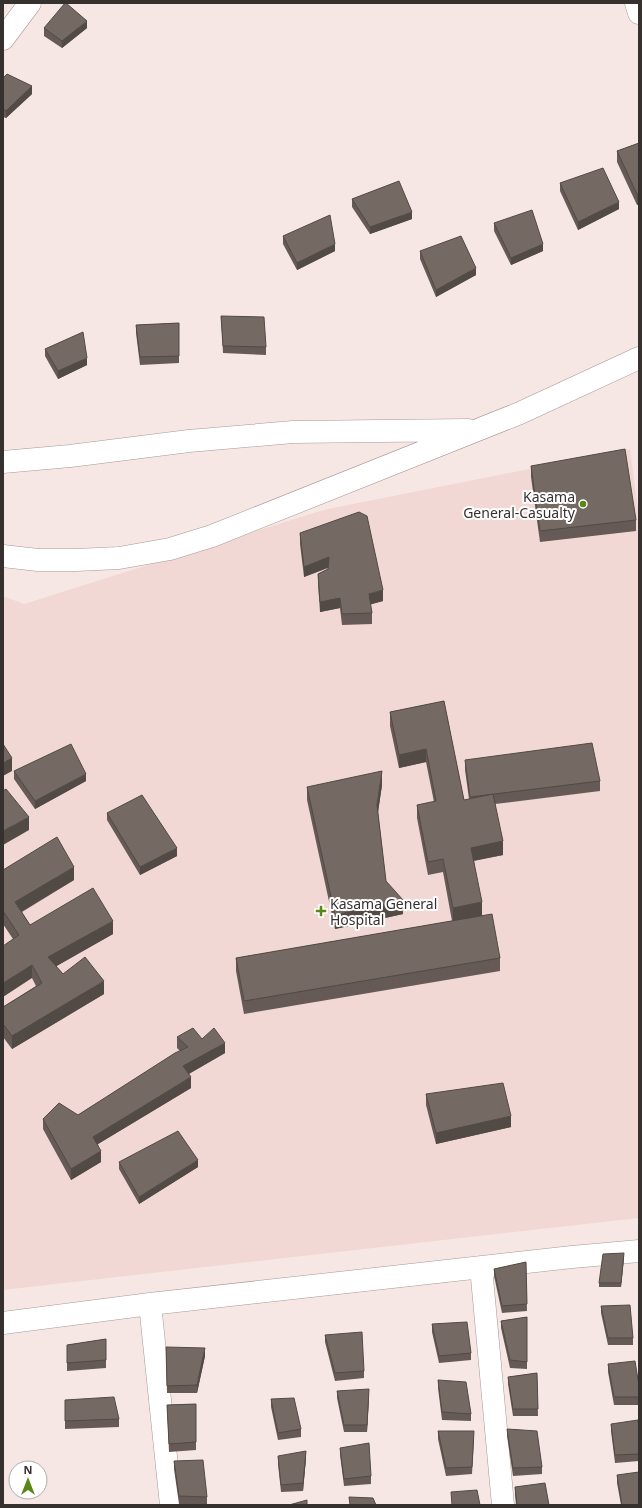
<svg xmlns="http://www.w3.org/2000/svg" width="642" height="1508" font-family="'Noto Sans',sans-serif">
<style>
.built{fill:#f1d8d4}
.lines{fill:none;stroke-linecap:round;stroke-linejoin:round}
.street-casing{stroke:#a79896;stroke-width:23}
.street{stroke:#fff;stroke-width:22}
.wall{fill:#655a55}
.shaded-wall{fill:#524a45}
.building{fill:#756963;stroke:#524a45}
.poi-dot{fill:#598718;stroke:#fff;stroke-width:1.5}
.labels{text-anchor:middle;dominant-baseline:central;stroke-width:4;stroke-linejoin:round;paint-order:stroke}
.poi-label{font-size:14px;fill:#36302f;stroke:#fff;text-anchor:end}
</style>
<rect width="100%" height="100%" fill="#f7e7e4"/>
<!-- built -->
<path class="built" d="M630 449 639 516V1218L3 1290V596L24 604 323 510Z"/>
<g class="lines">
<defs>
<path id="street" d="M636 3 639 13
M3 39 30 3
M3 462 70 456 189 441 293 432 468 430
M3 556 38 560H76L119 558 170 549 212 536 520 413 639 358
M481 1267 503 1505
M150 1304 171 1505
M3 1323 150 1304 572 1257 639 1251"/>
</defs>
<!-- street casing -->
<use href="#street" class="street-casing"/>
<!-- street -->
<use href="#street" class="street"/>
</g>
<!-- wall -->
<path class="wall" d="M44 28H87L62 48 44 36Z
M3 78 32 94 6 118 3 117Z
M639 143V204L637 205 617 162V151Z
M560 183 619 209 578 230 560 191Z
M352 199 412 219 370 234 352 207Z
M494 223 543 251 511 265 494 231Z
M283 236 335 251 297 270 283 244Z
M420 251 476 275 436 297 420 259Z
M221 316 266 347V355L223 353Z
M179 323V363L140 365 136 333V325Z
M45 349 87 365 58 379 45 356Z
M531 466 636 520V531L540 542 531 477Z
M300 533 383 601 370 604 372 613V624L342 625 340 608 320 612 318 584V574L328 569V568L304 577 300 544Z
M444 701 464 800 469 799 465 770V760L600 781V791L495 804 503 855 474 861 482 916 500 958V971L244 1014 236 971V958L452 921 443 872 428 875 417 818V805L434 802 426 762 399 768 390 726V712Z
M14 771 86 781 35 809 14 779Z
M382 785 378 812 386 881 403 914 335 929 307 800V787Z
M107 813 177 856 140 875 107 820Z
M3 870 74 880 22 912 30 925 113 934 56 966 63 974 104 994 12 1049 3 1037V1007L36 986 32 978 13 939 3 924Z
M177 1037 202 1039 225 1053 189 1074 191 1088 98 1144 101 1162 71 1180 43 1129V1119L78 1115 180 1051 177 1048Z
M638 1050H639V1067L638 1061Z
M426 1094 511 1127 436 1144 426 1105Z
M119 1162 198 1167 139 1204 119 1169Z
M624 1257 621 1287H599V1283Z
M526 1262 527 1311 502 1313 494 1276V1269Z
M601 1306 633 1338V1345H608L601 1313Z
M527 1317V1369L510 1368 501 1328V1321Z
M432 1324 471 1353V1360L439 1363 432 1332Z
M325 1335 364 1371V1378L335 1381 325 1342Z
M106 1339V1368L67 1371V1345Z
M166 1347 205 1356 197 1393H167Z
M608 1364 639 1386V1405H614L608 1372Z
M537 1373 538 1416H513L508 1384V1377Z
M438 1380 471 1414V1421L442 1420 438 1388Z
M337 1391 369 1396 367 1432H344L337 1398Z
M271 1399 301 1429V1437L278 1440 271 1407Z
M65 1400 119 1419V1427L65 1429Z
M196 1404V1450L169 1452 167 1405Z
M611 1424 639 1431V1461L615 1463 611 1431Z
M507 1429 542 1467V1474L513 1476 507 1436Z
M438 1431 474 1438 472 1474 446 1476 438 1439Z
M340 1448 371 1476V1484L344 1486 340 1455Z
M278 1456 306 1458 303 1491 281 1492 278 1464Z
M174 1461 207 1497V1505L179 1504 174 1469Z
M617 1475 639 1505H621L617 1483Z
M515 1487 549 1505H516L515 1494Z"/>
<!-- shaded-wall -->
<path class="shaded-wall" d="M87 21V28L62 48V41Z
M32 86V94L6 118V111Z
M639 193V204L637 205V194Z
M619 202V209L578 230V222Z
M412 212V219L370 234V227Z
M335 244V251L297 270V263Z
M543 244V251L511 265V258Z
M476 268V275L436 297V290Z
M87 358V365L58 379V371Z
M329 557V567L304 577V567Z
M383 590V601L369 605V594Z
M340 598V608L320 612V602Z
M426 749V762L399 768V755Z
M12 758V771L3 776V763Z
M382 771V785L377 819V805Z
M86 774V781L35 809V801Z
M29 817V830L3 845V831Z
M503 841V855L471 861V848Z
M177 848V856L140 875V867Z
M74 867V880L15 915V902Z
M403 900V914L335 929V915Z
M482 902V916L453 922V908Z
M113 921V934L48 971V957Z
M32 965V978L3 997V983Z
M104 981V994L12 1049V1036Z
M225 1043V1053L183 1077V1066Z
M191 1077V1088L93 1147V1137Z
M511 1116V1127L436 1144V1133Z
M101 1151V1162L71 1180V1169Z
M198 1160V1167L139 1204V1197Z
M624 1253V1257L621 1287V1283Z
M205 1348V1356L197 1393V1385Z
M369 1389V1396L367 1432V1425Z
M306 1451V1458L303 1491V1483Z"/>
<!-- building -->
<path class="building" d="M65 3H66L87 21 62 41 44 28Z
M7 74 32 86 6 111 3 109V78Z
M639 143V193L637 194 617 151Z
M603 168 619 202 578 222 560 183Z
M399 181 412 212 370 227 352 199Z
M532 210 543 244 511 258 494 223Z
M330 215 335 244 297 263 283 236Z
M461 236 476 268 436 290 420 251Z
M221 316 264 317 266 347 223 346Z
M179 323V356L140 357 136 325Z
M83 332 87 358 58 371 45 349Z
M625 449 636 520 540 531 531 466Z
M359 512 367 516 383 590 369 594 372 613 342 614 340 598 320 602 318 574 328 569 329 557 304 567 300 533Z
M444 701 464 800 493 794 503 841 471 848 482 902 453 908 443 859 428 862 417 805 436 801 426 749 399 755 390 712Z
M592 743 600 781 470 797 465 760Z
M3 744 12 758 3 763Z
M71 744 86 774 35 801 14 771Z
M382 771 377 805 386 881 403 900 335 915 307 787Z
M6 789 29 817 3 831V791Z
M142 795 177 848 140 867 107 813Z
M57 837 74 867 15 902 30 925 93 888 113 921 48 957 63 974 85 957 104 981 12 1036 3 1024V1007L42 983 32 965 3 983V946L19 935 3 911V870Z
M492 914 500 958 244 1001 236 958Z
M193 1028 202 1039 214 1028 225 1043 183 1066 191 1077 93 1137 101 1151 71 1169 43 1119 59 1103 78 1115 175 1053 188 1047 177 1037Z
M503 1083 511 1116 436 1133 426 1094Z
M178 1131 198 1160 139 1197 119 1162Z
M624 1253 621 1283H599L603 1254Z
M526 1262 527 1304 502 1306 494 1269Z
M630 1305 633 1338H608L601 1306Z
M527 1317V1362L510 1360 501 1321Z
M467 1322 471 1353 439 1356 432 1324Z
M362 1332 364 1371 335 1373 325 1335Z
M106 1339V1360L67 1363V1345Z
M166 1347 205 1348 197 1385 167 1386Z
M635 1361 639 1386V1397H614L608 1364Z
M537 1373 538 1409H513L508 1377Z
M438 1380 466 1382 471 1414 442 1412Z
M369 1389 367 1425H344L337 1391Z
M114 1397 119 1419 65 1421V1400Z
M294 1398 301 1429 278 1433 271 1399Z
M196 1404V1442L169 1444 167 1405Z
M638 1420 639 1431V1454L615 1455 611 1424Z
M507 1429 537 1431 542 1467 513 1468Z
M438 1431H474L472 1467 446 1468Z
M369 1443 371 1476 344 1479 340 1448Z
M306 1451 303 1483 281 1485 278 1456Z
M203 1460 207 1497 179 1496 174 1461Z
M639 1472V1505H622L617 1475Z
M545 1483 549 1505H517L515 1487Z
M477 1490 480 1505H452L451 1492Z
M349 1497 373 1498 376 1505H350Z
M307 1500V1505H289Z"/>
<!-- markers -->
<g class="poi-dot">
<circle cx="583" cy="504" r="4"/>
<path d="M319 905h4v4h4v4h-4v4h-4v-4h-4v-4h4z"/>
</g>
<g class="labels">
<!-- poi labels -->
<g class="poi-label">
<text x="575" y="496">Kasama<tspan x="575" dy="16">General-Casualty</tspan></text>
<text x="330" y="903" text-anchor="start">Kasama General<tspan x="330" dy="16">Hospital</tspan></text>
</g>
</g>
<!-- border -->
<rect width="642" height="1508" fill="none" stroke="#36302f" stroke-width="8"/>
<!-- north arrow -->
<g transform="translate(28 1480)"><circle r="19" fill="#ffffff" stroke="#afacac"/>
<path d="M0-3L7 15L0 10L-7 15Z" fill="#598718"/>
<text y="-6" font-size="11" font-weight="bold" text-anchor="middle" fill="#36302f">N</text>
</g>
</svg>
